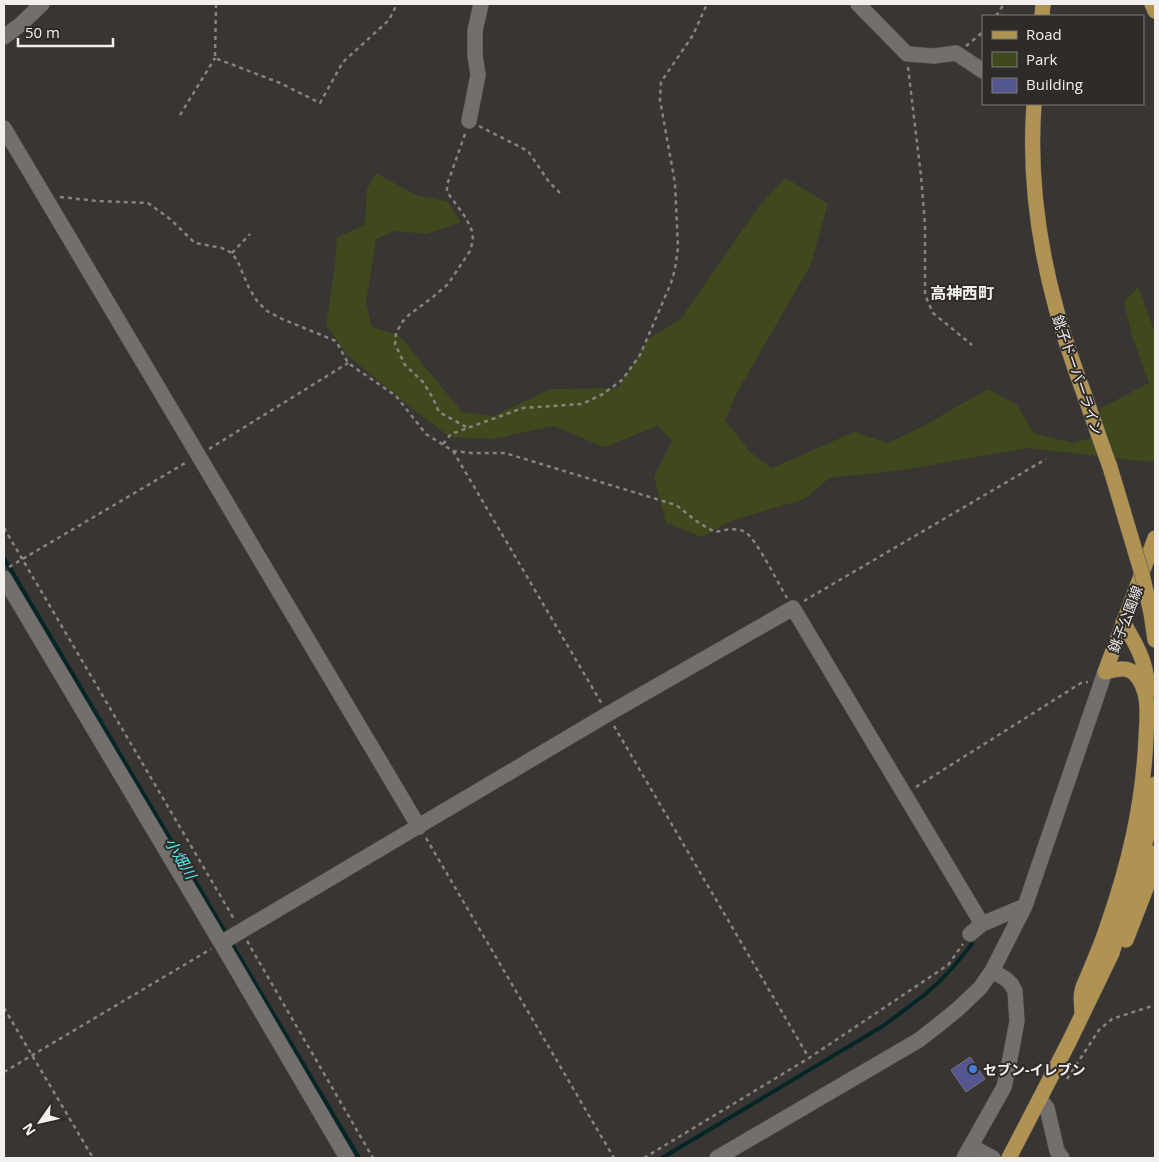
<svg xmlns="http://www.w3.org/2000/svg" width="1159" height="1162" font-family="'Open Sans','Noto Sans JP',sans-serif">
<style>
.green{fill:#40481d}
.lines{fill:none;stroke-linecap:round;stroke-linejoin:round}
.stream{stroke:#052627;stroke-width:4}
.building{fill:#545690;stroke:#757579}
.minor-casing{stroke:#565451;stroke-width:16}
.major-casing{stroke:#565451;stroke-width:16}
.path{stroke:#868482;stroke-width:2.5;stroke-dasharray:4 4;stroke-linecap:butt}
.minor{stroke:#726f6d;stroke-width:15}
.major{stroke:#b09253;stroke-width:15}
.major-bridge-casing{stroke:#565451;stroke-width:16;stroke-linecap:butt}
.major-bridge{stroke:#b09253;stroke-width:15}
.shop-dot{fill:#3f7fe0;stroke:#2e2b29;stroke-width:2}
.labels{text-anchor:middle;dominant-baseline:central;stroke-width:4;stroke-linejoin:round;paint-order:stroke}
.street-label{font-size:14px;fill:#f1f0ee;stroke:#2e2b29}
.poi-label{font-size:14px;font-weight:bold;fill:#f1f0ee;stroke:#2e2b29;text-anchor:start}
.water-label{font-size:15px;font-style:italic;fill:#56e9ee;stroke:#2e2b29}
.quarter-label{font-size:16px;font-weight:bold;fill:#f1f0ee;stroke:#2e2b29}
</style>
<rect width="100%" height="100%" fill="#383533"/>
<!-- green -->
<path class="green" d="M376 173 416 195 448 202 461 222 427 234 395 231 376 239 366 303 372 327 399 335 462 412 493 416 551 389 618 388 649 338 680 320 759 206 786 178 828 204 810 266 735 396 725 420 750 452 772 468 854 432 888 443 923 426 988 389 1016 404 1034 433 1073 443 1089 439 1101 408 1149 383 1133 339 1124 302 1138 287 1155 332V459L1152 462 1028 448 902 470 829 478 805 499 733 520 702 537 666 523 654 477 672 441 658 426 604 447 554 426 493 439 450 437 411 408 346 354 326 325 335 266 337 237 365 225 367 189Z"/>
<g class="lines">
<!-- stream -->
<path class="stream" d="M4 558 227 935
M230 941 359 1158
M662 1158 883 1026 923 996 938 983 954 966 972 944"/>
</g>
<!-- building -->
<path class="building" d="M970 1057 985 1079 966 1092 951 1070Z"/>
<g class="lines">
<defs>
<path id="minor" d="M858 4 907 54 934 56 956 53 983 71
M4 37 21 24 42 4
M469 121 478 75 475 55V31L481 4
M4 128 419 827
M4 578 221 943 347 1158
M970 934 982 924 1025 906
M221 943 608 714 793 608 982 924
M1040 1099 1047 1108 1057 1151 1062 1158
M971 1146 993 1158
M717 1158 919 1040 942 1022 959 1008 980 988 992 971 1025 906 1105 672
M964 1158 1004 1087 1009 1064 1017 1021 1015 991 1011 984 1006 979 992 971"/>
<path id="major" d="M1152 4 1155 11
M1042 16 1043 4
M1034 104C1029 172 1038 242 1056 308 1062 331 1070 354 1078 377 1089 407 1099 437 1110 467
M1151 613 1155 640
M1123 622C1132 638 1143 655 1146 674 1148 680 1147 687 1147 694
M1105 672 1155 538
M1126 940 1147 886 1155 853
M1082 1013C1082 1006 1080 997 1082 991 1083 985 1087 979 1089 973 1095 958 1102 943 1107 927 1129 864 1143 805 1146 738 1147 717 1151 690 1134 673 1126 666 1114 670 1105 672
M1009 1158 1069 1042 1112 953 1141 859 1149 828 1155 784"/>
</defs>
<!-- minor casing -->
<use href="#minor" class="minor-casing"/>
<!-- major casing -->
<use href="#major" class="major-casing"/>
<!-- path -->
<path class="path" d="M216 4 215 58 280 83 320 103 343 62 389 20 397 4
M996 16 1004 4
M966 46 983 32
M908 67 921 176 925 225V295L933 313 972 345
M180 115 215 58
M479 126 528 151 549 182 562 195
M465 134 447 185V192L466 218 472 231 473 240 470 251 448 284 433 297 410 314 403 321 396 333 395 344 405 365 423 382 433 398 439 412 468 428
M60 197 97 201 148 203 170 219 195 243 222 248 232 253 238 262 249 288 257 301 267 311 282 319 336 341 348 363 396 396 426 434 453 451 472 453H505L676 505 699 523 715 532C725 530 736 527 745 532 756 538 779 585 787 598
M232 253 250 234
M443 444 451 434 523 408 582 404 603 394 622 380 640 355 671 283 675 269 678 248 675 183 660 100 661 82 693 35 707 4
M209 449 348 363
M453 451 602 704
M4 528 234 919
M9 567 187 462
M804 601 1046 459
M614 726 809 1058
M916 787 1081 683 1088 682
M426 838 614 1158
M247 941 373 1158
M4 1008 93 1158
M4 1072 211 949
M1067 1079 1099 1030 1112 1019 1155 1005
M644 1158 809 1058 948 965 963 944"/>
<!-- minor -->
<use href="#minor" class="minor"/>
<!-- major -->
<use href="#major" class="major"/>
<defs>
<path id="major-bridge" d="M1110 467 1142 574 1151 613"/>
</defs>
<!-- major-bridge casing -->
<use href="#major-bridge" class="major-bridge-casing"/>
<!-- major-bridge -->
<use href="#major-bridge" class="major-bridge"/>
</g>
<!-- markers -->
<circle class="shop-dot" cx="973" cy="1069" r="5"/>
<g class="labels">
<!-- street labels -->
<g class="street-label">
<text transform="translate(1078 375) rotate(71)">銚子ドーバーライン</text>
<text transform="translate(1125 619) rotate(-69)">銚子公園線</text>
</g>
<!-- poi labels -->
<g class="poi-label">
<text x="983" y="1069">セブン-イレブン</text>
</g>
<!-- water labels -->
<g class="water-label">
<text transform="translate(181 858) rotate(59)">小畑川</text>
</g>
<!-- quarter labels -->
<g class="quarter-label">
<text x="962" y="293">高神西町</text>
</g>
</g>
<!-- border -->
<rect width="1159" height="1162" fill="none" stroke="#f1f0ee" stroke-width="10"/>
<!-- legend -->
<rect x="982" y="15" width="162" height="90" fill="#2e2b29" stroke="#7c7a78"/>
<rect x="992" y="31" width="25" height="8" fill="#b09253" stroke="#7c7a78"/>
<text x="1026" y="40" font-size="15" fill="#f1f0ee">Road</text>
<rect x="992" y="52" width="25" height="15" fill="#40481d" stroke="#7c7a78"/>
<text x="1026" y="65" font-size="15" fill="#f1f0ee">Park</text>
<rect x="992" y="78" width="25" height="15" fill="#545690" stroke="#7c7a78"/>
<text x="1026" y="90" font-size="15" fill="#f1f0ee">Building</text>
<!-- north arrow -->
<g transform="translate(40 1122) rotate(236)" stroke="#2e2b29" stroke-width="4" paint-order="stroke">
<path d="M0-4L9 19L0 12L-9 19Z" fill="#f1f0ee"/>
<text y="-8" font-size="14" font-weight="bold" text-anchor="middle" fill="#f1f0ee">N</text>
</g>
<!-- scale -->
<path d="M18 38v8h95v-8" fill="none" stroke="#f1f0ee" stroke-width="2.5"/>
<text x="25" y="38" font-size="15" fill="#f1f0ee" stroke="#2e2b29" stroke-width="4" paint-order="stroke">50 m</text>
</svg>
